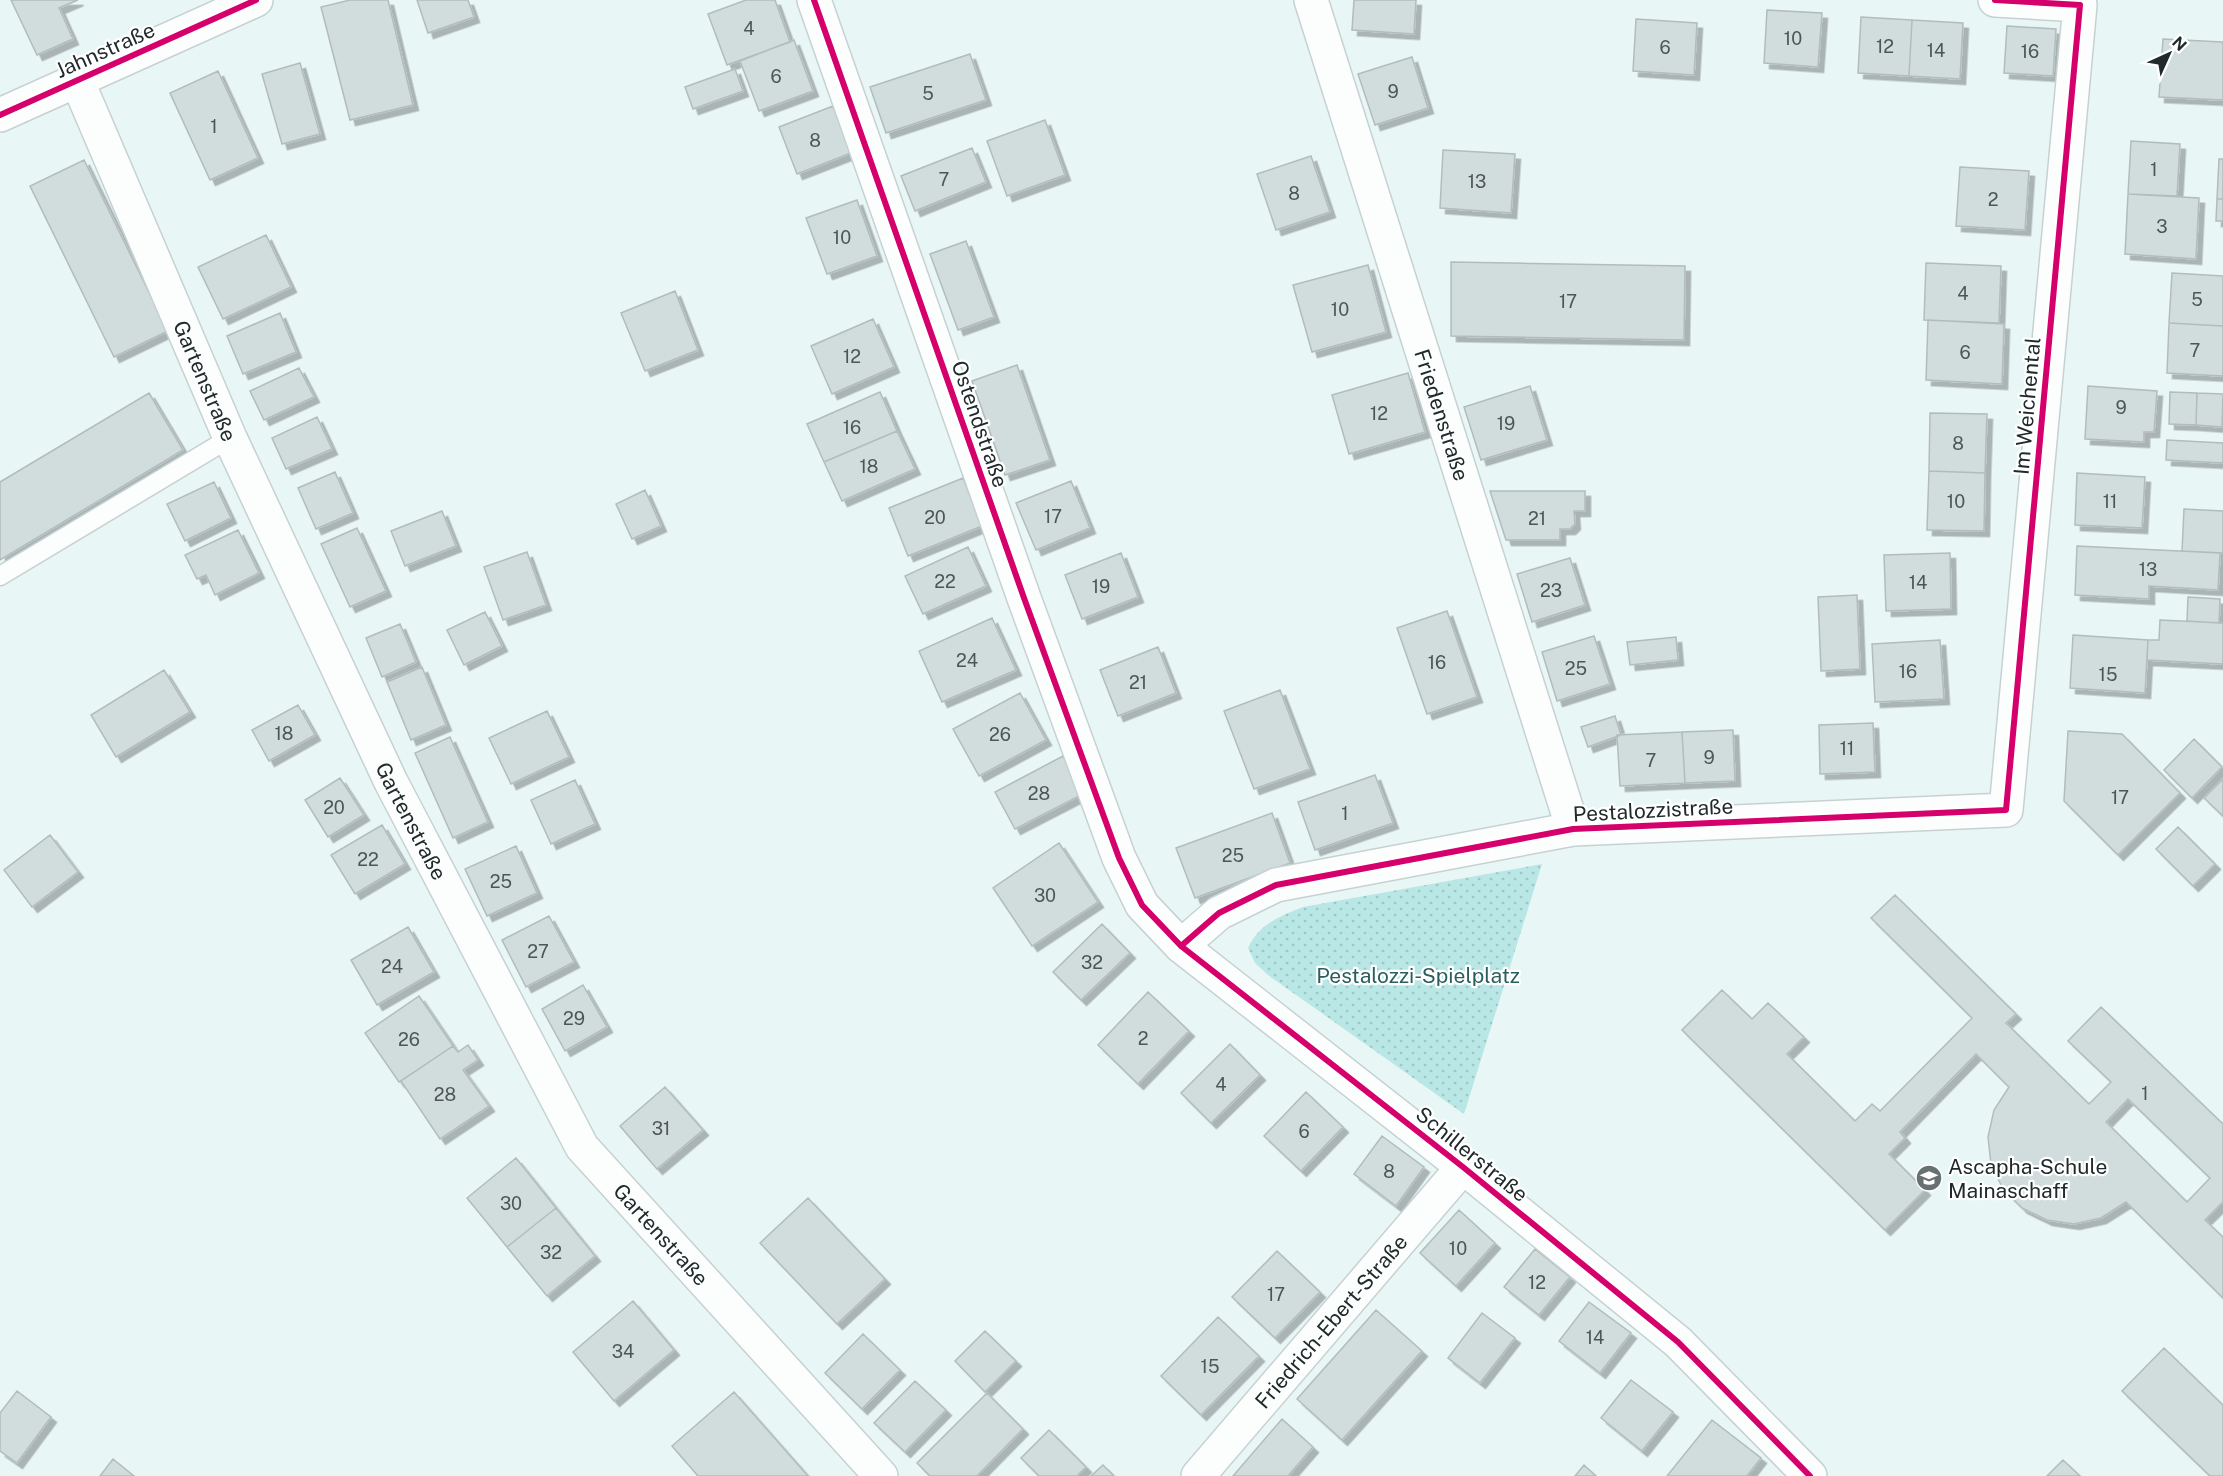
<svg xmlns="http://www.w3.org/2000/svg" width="2223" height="1476" font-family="'Public Sans',sans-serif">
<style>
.green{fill:url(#green-dots)}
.building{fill:#d1dcdc;stroke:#b3bcbc;stroke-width:1.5;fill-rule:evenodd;filter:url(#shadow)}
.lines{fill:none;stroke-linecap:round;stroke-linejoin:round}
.lane-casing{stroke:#c7d1d1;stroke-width:21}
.street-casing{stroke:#c7d1d1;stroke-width:36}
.lane{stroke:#fcfefe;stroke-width:18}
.street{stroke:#fcfefe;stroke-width:33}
.cycleway-casing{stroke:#fff;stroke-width:10}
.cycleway{stroke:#d6006c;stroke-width:6}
.labels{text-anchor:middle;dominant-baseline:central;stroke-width:4.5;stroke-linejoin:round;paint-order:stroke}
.number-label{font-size:18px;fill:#4d5656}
.street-label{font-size:21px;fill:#212a2a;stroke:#fff}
.park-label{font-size:21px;fill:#2b5f5f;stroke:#fff}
.poi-label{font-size:21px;fill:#212a2a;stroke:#fff;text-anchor:start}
</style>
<defs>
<pattern id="green-dots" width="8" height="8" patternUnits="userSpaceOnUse" patternTransform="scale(1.5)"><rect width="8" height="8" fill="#b9e7e6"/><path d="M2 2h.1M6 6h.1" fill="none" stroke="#9fc6c5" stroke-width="1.8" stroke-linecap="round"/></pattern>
<filter id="shadow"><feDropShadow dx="5.5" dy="5.5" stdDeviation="0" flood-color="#0004"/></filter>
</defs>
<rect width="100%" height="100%" fill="#e9f6f6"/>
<!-- green -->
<path class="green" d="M1542 864 1464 1114 1268 975 1255 963 1248 948C1259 924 1280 916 1303 907Z"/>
<!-- building -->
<path class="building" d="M11 0H78L59 8 73 39 37 55Z
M350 0H388L413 105 350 120 321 7Z
M417 0H468L474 17 428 33Z
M746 0H775L790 42 727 65 708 14Z
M1354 0H1416L1414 34 1352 30Z
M1767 10 1822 13 1818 67 1764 63Z
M1861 17 1912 20 1909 76 1858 73Z
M1636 19 1697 23 1694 75 1633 71Z
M1912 20 1963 23 1960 79 1909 76Z
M2007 26 2056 29 2053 76 2004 73Z
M2163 39 2223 42V100L2159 97Z
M794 40 813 91 759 111 740 61Z
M970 54 986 100 886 133 870 87Z
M1412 57 1428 108 1375 125 1358 74Z
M300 63 320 134 282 144 262 74Z
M735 69 743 91 693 109 685 87Z
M218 71 258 158 210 180 170 93Z
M833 106 851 153 797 174 779 127Z
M1045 120 1065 175 1007 196 987 141Z
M2131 141 2180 144 2177 196 2128 194Z
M972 148 986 182 915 211 901 176Z
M1443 150 1515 154 1511 213 1440 208Z
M1311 156 1330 212 1276 230 1257 174Z
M2219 159H2223V199H2217Z
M84 160 168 331 114 357 30 186Z
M1960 167 2029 171 2025 230 1956 226Z
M2128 194 2199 198 2196 259 2125 254Z
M2217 199H2223V221H2216Z
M857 200 877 256 827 274 806 218Z
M266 235 291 287 223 319 198 267Z
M966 241 994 317 958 330 930 254Z
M1451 262 1685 266 1684 340 1451 336Z
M1926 263 2001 266 1999 323 1924 320Z
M1368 265 1386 332 1312 352 1293 285Z
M2172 273 2223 276V326L2169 323Z
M675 291 698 350 645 371 621 313Z
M280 313 296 352 243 374 227 336Z
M873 319 894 367 832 394 811 346Z
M1928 320 2004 324 2002 384 1926 380Z
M2169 323 2223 326V376L2167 373Z
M1017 365 1050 460 1005 475 972 381Z
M299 368 314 397 264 420 250 391Z
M1408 373 1425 432 1349 454 1332 395Z
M1530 386 1547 440 1481 460 1464 407Z
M2088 386 2157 391 2154 432H2144V442L2085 439Z
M880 392 897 431 824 462 807 424Z
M2170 392 2197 393 2196 425 2169 424Z
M149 393 183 450 0 560V482Z
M2197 393 2223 394 2222 427 2196 425Z
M1930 413 1987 414 1985 473 1929 471Z
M317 417 332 449 286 469 272 438Z
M897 431 915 469 842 501 824 462Z
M2167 440 2223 443V463L2166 460Z
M1929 471 1985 473 1984 531 1927 530Z
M335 472 353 513 316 529 298 488Z
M2077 473 2145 477 2142 528 2075 525Z
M963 478 982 526 908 556 889 508Z
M1071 481 1090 528 1036 550 1016 503Z
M214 482 231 518 185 541 167 504Z
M645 490 661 526 632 539 616 504Z
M1490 491H1585V511H1574L1575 524 1570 529H1560V540H1506Z
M2184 509 2223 511V553L2182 551Z
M442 511 456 546 405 566 391 531Z
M357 528 386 591 350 607 321 544Z
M238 530 259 573 215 595 206 575 197 579 185 555Z
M2077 546 2220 553 2218 590 2149 586V599L2075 595Z
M968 547 986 586 923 614 905 576Z
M527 552 546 605 503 620 484 567Z
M1121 553 1138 597 1082 619 1065 575Z
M1950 553 1951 609 1886 611 1884 555Z
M1570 558 1585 605 1532 622 1517 574Z
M1857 595 1860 669 1821 671 1818 597Z
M2188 597 2220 599 2219 623 2187 621Z
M1447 611 1477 697 1427 714 1397 628Z
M485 612 502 646 464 665 447 630Z
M992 618 1016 670 942 702 919 651Z
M2160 620 2223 623V664L2147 660 2148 640H2159Z
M400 624 416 662 382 677 366 638Z
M2073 635 2148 640 2145 693 2070 688Z
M1594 636 1610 684 1557 701 1542 652Z
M1676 637 1678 660 1630 665 1627 642Z
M1940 640 1944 699 1875 702 1872 644Z
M1158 647 1176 693 1118 716 1100 670Z
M422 667 446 725 411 740 387 682Z
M164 670 190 712 116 757 91 715Z
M1280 690 1310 769 1254 789 1224 711Z
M1020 693 1046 740 979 776 953 729Z
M298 705 315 735 269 761 252 730Z
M547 711 569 757 511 784 489 738Z
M1615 716 1621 735 1588 747 1581 727Z
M1873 723 1875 772 1820 774 1819 725Z
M1733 730 1735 781 1685 783 1682 732Z
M2068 731 2122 734 2180 793 2118 855 2064 801Z
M1682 732 1685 783 1620 786 1617 735Z
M450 737 488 822 453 838 415 753Z
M2194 739 2222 767 2192 798 2164 770Z
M1063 756 1083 794 1015 829 995 792Z
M1375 775 1393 823 1315 850 1298 802Z
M340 778 364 815 328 837 305 800Z
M2223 779V816L2204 798Z
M575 780 595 824 551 844 531 800Z
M1272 813 1290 863 1195 898 1176 848Z
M382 825 405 864 355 894 331 855Z
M2178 827 2215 864 2193 886 2156 849Z
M50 835 78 872 32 907 4 870Z
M1059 843 1098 902 1032 946 993 888Z
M516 846 537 893 487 916 465 869Z
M1895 895 2016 1014 2006 1023 2089 1104 2111 1082 2068 1041 2101 1007 2223 1124V1202L2205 1220 2223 1237V1298L2126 1202 2101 1218 2074 1224 2047 1220 2022 1208 2003 1189 1991 1164 1988 1137 1994 1110 2009 1087 1976 1054 1900 1132 1905 1138 1889 1154 1925 1190 1885 1230 1682 1030 1722 990 1752 1019 1768 1003 1804 1037 1787 1054 1855 1121 1872 1104 1880 1111 1972 1018 1871 918ZM2128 1099 2210 1178 2187 1202 2106 1122Z
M549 916 574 962 526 987 502 940Z
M1102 924 1130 953 1081 1000 1053 972Z
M408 927 434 972 377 1005 351 960Z
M583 985 607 1027 565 1051 542 1009Z
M1148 992 1189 1031 1138 1084 1098 1045Z
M419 996 453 1046 399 1082 365 1033Z
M1230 1044 1260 1075 1211 1123 1181 1093Z
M468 1045 478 1060 463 1070 489 1106 440 1139 401 1081 453 1046 458 1052Z
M665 1087 703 1130 657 1169 620 1126Z
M1306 1092 1343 1127 1301 1171 1264 1136Z
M1382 1136 1424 1167 1396 1206 1354 1174Z
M516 1158 556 1208 507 1247 467 1198Z
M808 1198 885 1279 837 1324 760 1243Z
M556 1208 595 1256 547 1296 507 1247Z
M1459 1210 1495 1243 1456 1286 1420 1253Z
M1535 1249 1570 1277 1539 1315 1504 1287Z
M1277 1251 1320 1292 1275 1338 1232 1297Z
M633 1301 674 1350 614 1401 573 1352Z
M1589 1302 1631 1333 1600 1373 1559 1341Z
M1376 1310 1422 1351 1342 1440 1297 1399Z
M1482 1313 1515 1338 1480 1383 1448 1358Z
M1218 1317 1259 1356 1201 1415 1161 1376Z
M985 1331 1016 1361 985 1392 955 1361Z
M863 1334 900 1370 862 1409 825 1373Z
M2164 1348 2223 1405V1476H2210L2122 1391Z
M1631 1380 1673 1412 1642 1451 1601 1418Z
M915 1381 946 1410 905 1452 874 1423Z
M17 1391 51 1417 17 1463 0 1451V1413Z
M734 1392 808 1476H698L672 1446Z
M987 1393 1023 1429 977 1476H930L917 1463Z
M1282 1419 1313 1447 1288 1476H1233Z
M1712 1420 1761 1458 1747 1476H1667Z
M1049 1430 1086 1467 1077 1476H1039L1021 1458Z
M113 1459 134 1476H100Z
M2063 1460 2080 1476H2047Z
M1103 1465 1114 1476H1091Z
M1584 1465 1596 1476H1575Z"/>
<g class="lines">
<defs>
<path id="lane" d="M0 576 230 438"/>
<g id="street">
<path d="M814 0 1024 598 1119 858 1142 905 1181 946 1463 1167 1678 1342 1810 1476"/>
<path id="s1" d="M1311 0 1573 829"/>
<path id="s2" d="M77 80 230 438 391 782 582 1147 881 1476"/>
<path d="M0 115 256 0"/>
<path d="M1181 946 1219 913 1276 885 1573 829 2006 810 2080 5 1995 0"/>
<path id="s3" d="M1198 1476 1463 1167"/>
</g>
</defs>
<!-- lane casing -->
<use href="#lane" class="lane-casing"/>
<!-- street casing -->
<use href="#street" class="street-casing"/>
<!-- lane -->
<use href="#lane" class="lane"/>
<!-- street -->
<use href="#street" class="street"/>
<defs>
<path id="cycleway" d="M814 0 1024 598 1119 858 1142 905 1181 946 1463 1167 1678 1342 1810 1476
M0 115 256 0
M1181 946 1219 913 1276 885 1573 829 2006 810 2080 5 1995 0"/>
</defs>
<!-- cycleway casing -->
<use href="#cycleway" class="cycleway-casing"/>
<!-- cycleway -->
<use href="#cycleway" class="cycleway"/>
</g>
<!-- icons -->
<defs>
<symbol id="school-disc" viewBox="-11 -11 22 22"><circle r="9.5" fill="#677171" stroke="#fff"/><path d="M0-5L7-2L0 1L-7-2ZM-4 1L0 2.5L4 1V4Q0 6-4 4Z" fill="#fff"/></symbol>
</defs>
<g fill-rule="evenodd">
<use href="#school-disc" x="1914" y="1163" width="30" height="30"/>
</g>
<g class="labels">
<!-- number labels -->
<g class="number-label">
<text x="749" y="28">4</text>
<text x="1793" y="38">10</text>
<text x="1885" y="46">12</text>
<text x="1665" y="47">6</text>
<text x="1936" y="50">14</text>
<text x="2030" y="51">16</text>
<text x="776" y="76">6</text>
<text x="1393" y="91">9</text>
<text x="928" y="93">5</text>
<text x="214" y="126">1</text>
<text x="815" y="140">8</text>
<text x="2154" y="169">1</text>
<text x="944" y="179">7</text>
<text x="1477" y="181">13</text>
<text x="1294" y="193">8</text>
<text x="1993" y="199">2</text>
<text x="2162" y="226">3</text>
<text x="842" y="237">10</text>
<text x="1963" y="293">4</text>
<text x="2197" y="299">5</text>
<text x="1568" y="301">17</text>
<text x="1340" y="309">10</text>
<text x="2195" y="350">7</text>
<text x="1965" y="352">6</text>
<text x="852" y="356">12</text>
<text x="2121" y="407">9</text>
<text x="1379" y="413">12</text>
<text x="1506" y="423">19</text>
<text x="852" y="427">16</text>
<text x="1958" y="443">8</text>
<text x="869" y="466">18</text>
<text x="1956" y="501">10</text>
<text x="2110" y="501">11</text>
<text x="1053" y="516">17</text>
<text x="935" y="517">20</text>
<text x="1537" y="518">21</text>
<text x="2148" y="569">13</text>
<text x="945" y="581">22</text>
<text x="1918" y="582">14</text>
<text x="1101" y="586">19</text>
<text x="1551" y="590">23</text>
<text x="967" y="660">24</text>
<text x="1437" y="662">16</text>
<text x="1576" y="668">25</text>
<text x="1908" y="671">16</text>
<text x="2108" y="674">15</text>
<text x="1138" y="682">21</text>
<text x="284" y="733">18</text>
<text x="1000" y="734">26</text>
<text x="1847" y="748">11</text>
<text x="1709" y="757">9</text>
<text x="1651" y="760">7</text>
<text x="1039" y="793">28</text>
<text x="2120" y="797">17</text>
<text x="334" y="807">20</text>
<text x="1345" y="813">1</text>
<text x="1233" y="855">25</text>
<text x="368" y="859">22</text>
<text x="501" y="881">25</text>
<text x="1045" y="895">30</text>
<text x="538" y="951">27</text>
<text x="1092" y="962">32</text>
<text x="392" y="966">24</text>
<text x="574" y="1018">29</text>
<text x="1143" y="1038">2</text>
<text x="409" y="1039">26</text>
<text x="1221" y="1084">4</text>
<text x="2145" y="1093">1</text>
<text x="445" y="1094">28</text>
<text x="661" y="1128">31</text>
<text x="1304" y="1131">6</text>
<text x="1389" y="1171">8</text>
<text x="511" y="1203">30</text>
<text x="1458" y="1248">10</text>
<text x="551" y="1252">32</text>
<text x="1537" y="1282">12</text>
<text x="1276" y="1294">17</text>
<text x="1595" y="1337">14</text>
<text x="623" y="1351">34</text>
<text x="1210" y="1366">15</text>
</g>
<!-- street labels -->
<g class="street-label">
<text transform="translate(105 50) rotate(-24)">Jahnstraße</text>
<text stroke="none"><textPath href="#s2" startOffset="327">Gartenstraße</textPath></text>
<text transform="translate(2027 406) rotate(-85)">Im Weichental</text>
<text stroke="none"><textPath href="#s1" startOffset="435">Friedenstraße</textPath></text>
<text transform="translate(980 424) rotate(71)">Ostendstraße</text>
<text transform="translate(1653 810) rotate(-3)">Pestalozzistraße</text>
<text stroke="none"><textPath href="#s2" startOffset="813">Gartenstraße</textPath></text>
<text transform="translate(1472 1154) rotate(39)">Schillerstraße</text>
<text stroke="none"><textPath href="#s2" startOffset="1299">Gartenstraße</textPath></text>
<text stroke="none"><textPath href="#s3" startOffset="204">Friedrich-Ebert-Straße</textPath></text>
</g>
<!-- park labels -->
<g class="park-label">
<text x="1418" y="975">Pestalozzi-Spielplatz</text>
</g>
<!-- poi labels -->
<g class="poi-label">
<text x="1948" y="1166">Ascapha-Schule<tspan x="1948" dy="24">Mainaschaff</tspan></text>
</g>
</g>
<!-- north arrow -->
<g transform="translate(2169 54) rotate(45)" stroke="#ffffff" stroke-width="4.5" paint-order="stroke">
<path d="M0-4.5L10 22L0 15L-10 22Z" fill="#212a2a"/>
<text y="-9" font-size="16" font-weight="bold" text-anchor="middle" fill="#212a2a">N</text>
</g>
</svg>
